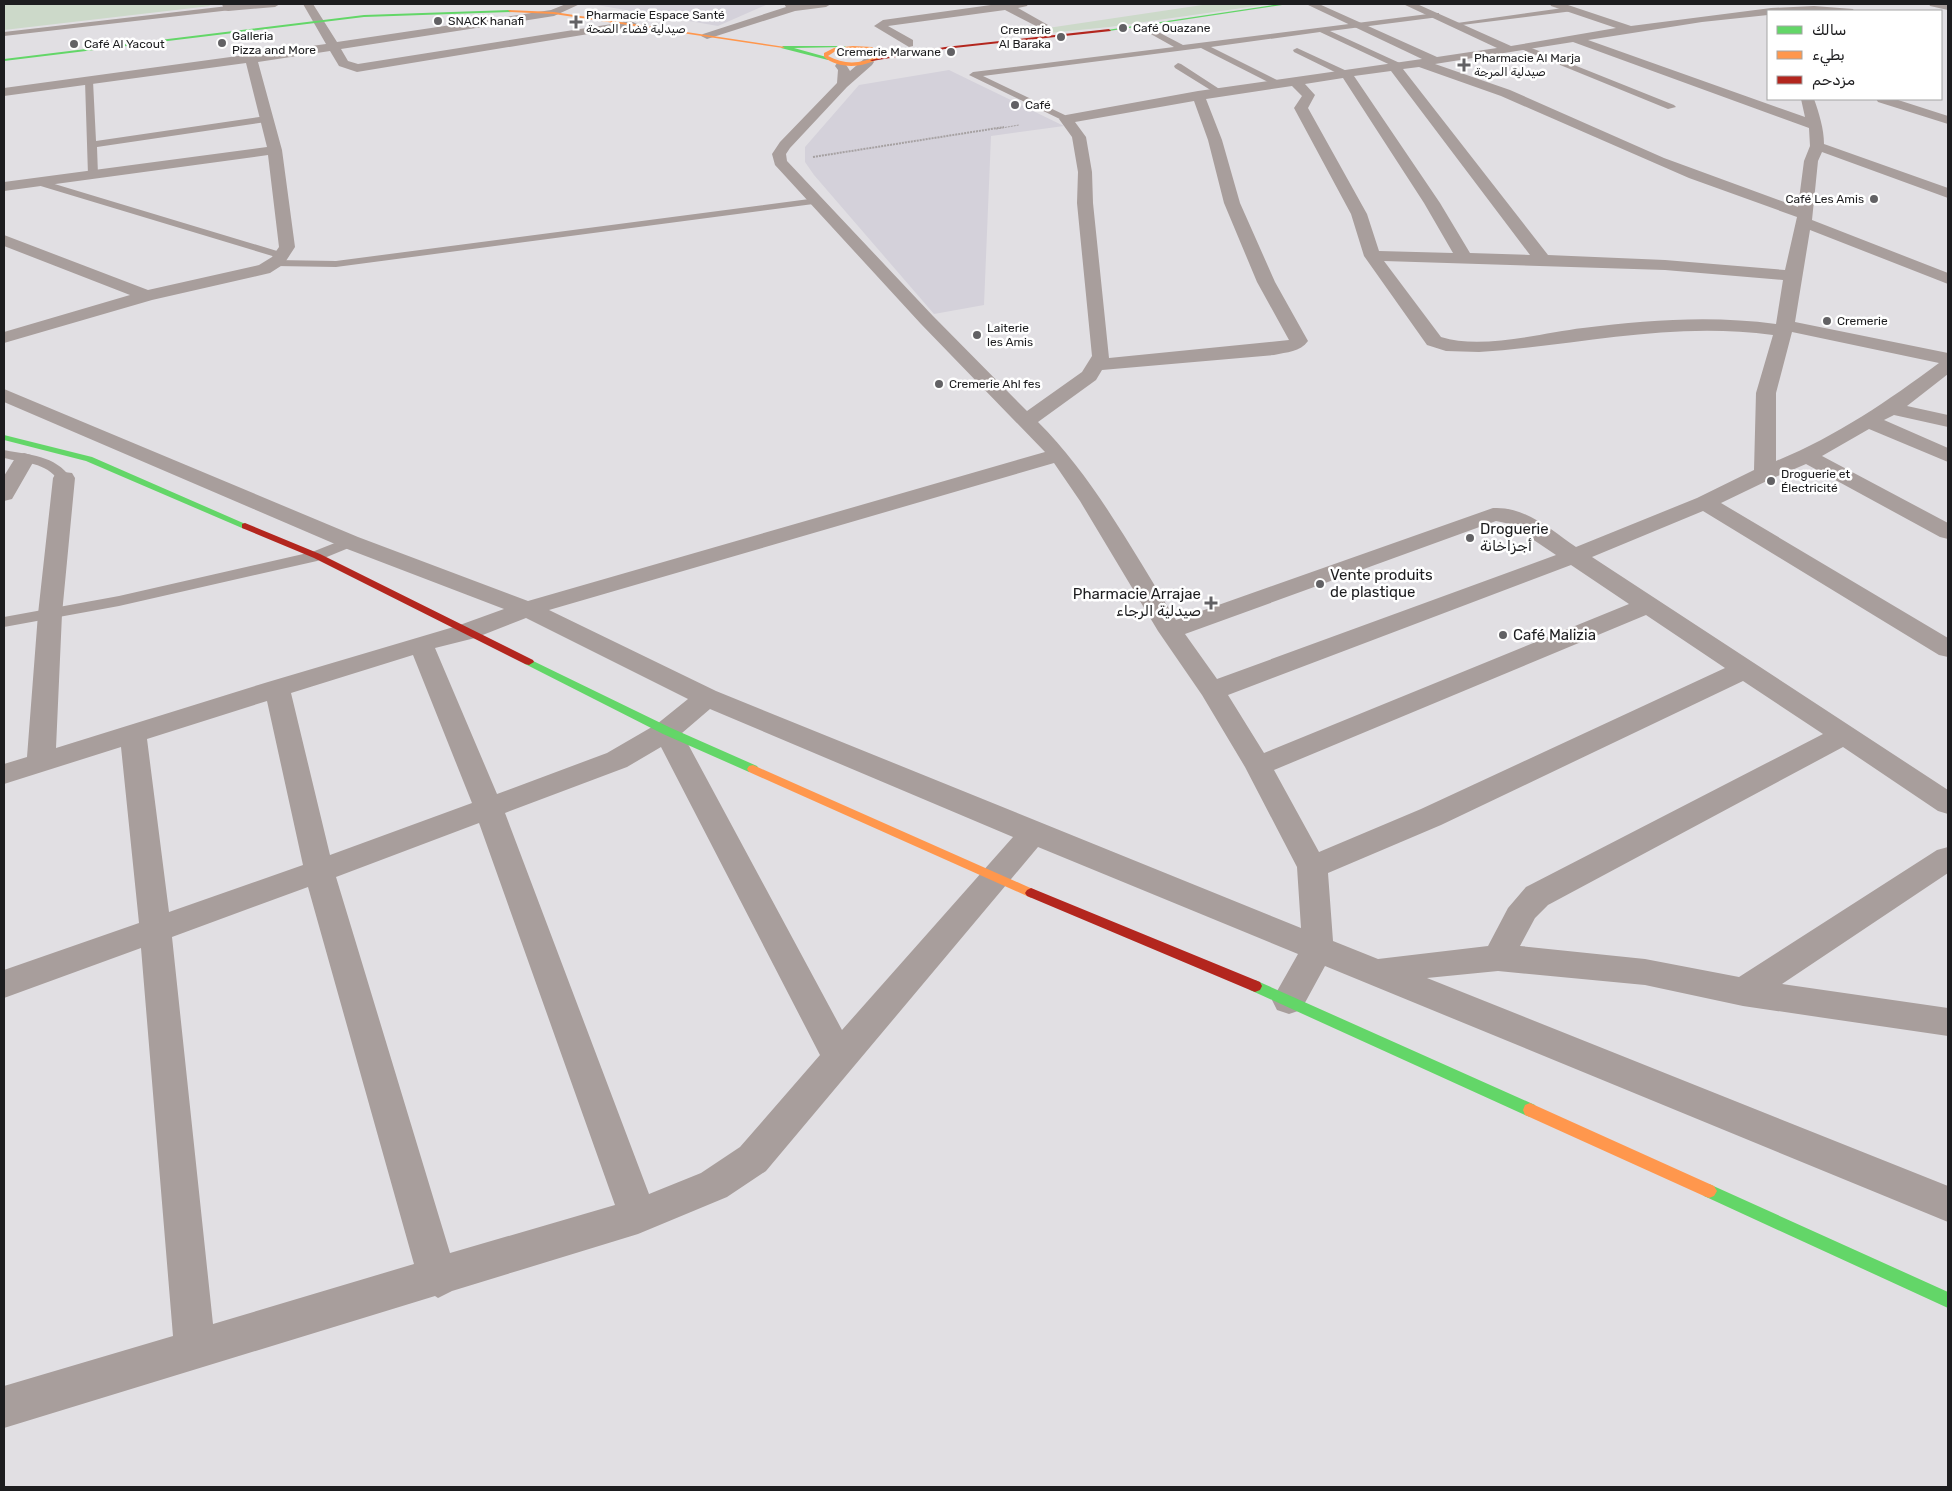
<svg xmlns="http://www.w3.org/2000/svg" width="1952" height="1491" font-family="Rubik,'Noto Naskh Arabic',sans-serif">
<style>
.built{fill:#d4d1da}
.green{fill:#ccd9c9}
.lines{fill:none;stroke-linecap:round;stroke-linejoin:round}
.path-far1{stroke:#a6a1a2;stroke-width:1;stroke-dasharray:2 1;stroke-linecap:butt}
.path{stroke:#a6a1a2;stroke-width:2;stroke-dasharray:2 1;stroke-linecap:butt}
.lane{fill:#a89e9c;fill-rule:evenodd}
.street{fill:#a89e9c;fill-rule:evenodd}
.fast{fill:#63d668;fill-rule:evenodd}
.slow{fill:#ff974d;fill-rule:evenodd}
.jam{fill:#b3261e;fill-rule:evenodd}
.poi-dot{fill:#626164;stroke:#fff;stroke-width:2}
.labels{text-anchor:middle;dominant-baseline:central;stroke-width:5;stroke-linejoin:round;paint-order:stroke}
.far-poi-label{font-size:12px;fill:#1d1d1f;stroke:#fff;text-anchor:start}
.poi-label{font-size:15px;fill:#1d1d1f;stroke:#fff;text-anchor:start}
</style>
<rect width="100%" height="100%" fill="#e1dfe3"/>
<!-- built -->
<path class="built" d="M591 4H768L718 26Z
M949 70 1064 126 991 136 984 305 934 314 814 175 805 162V147L859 85Z"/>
<!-- green -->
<path class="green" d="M4 4H209L210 6 4 30Z
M1209 4H1270L1109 27 1019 36 1014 33Z"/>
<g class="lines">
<!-- path-far1 -->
<path class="path-far1" d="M996 129 1019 125"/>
<!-- path -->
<path class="path" d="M813 157 1004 127"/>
<!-- lane -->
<path class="lane" d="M228 6 232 8 231 10 4 36V32Z
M1570 7H1573V11L1454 26 1450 24Z
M1436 13H1439V17L1330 31 1402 64 1403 66 1399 69 1320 32 1211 47 1281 82V86L1278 87 1201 48 983 76 1069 117V121L1066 122 969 75 973 72 1174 47 1140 28 1139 26 1143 24 1183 45Z
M1524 45 1674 105 1676 107 1668 109 1521 49 1520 47Z
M1297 48 1349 72 1350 74 1343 76 1294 52 1293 50Z
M1178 63 1181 64 1224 92 1217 94 1175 68 1174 66Z
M89 78 93 81 96 141 266 116 271 119 266 122 97 147 98 175 93 178 88 175 85 81Z
M38 179 287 254 289 256 283 259 279 258 34 184 33 182Z
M817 198 822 201 821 203 336 267 276 266 270 263 276 260 336 261Z
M4 450C29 455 55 455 71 478L69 481H59C46 462 24 463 4 458Z
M350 537 358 542 356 545 317 561 119 606 4 627V617L119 596 312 552Z"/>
<!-- street -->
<path class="street" d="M222 4H280L275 7 228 11 224 10Z
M303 4H313L337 42 551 10 566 4H580L554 16 341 49 348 61 358 64 631 21 637 24 631 27 357 72 339 66 330 51 258 62 282 150 295 247 284 264 270 273 152 300 4 343V332L130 295 4 246V235L148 290 259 265 272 257 279 247 268 155 4 191V182L267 147 246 63 4 96V88L326 44Z
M784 4H831L826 7 795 11 707 39 701 36 703 34 786 7Z
M998 4H1028L1027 6 1018 8 1048 25 1046 27H1038L1005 10 888 26 913 40V46L909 47 874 26 883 20Z
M1306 4H1319L1437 57 1497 48 1403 4H1417L1511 46 1616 28 1551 6 1550 4H1565L1631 26 1771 8 1814 6 1853 9 1854 11H1768V15L1702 22 1588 40 1805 117 1801 99H1814C1819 113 1824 129 1824 144L1948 188V198L1822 152 1818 161 1812 220 1948 273V284L1810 230 1795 322 1948 353V374L1907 406 1948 415V427L1894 415 1884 420 1948 448V462L1869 429 1822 456 1948 523V539L1940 537 1806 464 1773 478 1721 503 1948 638V657L1939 655 1703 511 1592 557 1948 790V814L1938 811 1843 747 1548 905 1535 918 1520 946 1645 959 1739 977 1937 850 1948 847V873L1782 984 1948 1008V1036L1743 1006 1645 985 1498 971 1427 978 1948 1186V1222L1325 966 1301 1010 1289 1014 1277 1010 1272 1000 1298 954 1038 847 766 1171 727 1197 638 1234 452 1291 438 1298 435 1296 4 1428V1386L173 1336 141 948 4 998V970L139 923 121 747 4 784V764L27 757 38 614 53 478 56 473 64 472 72 473 75 478 62 614 56 748 268 682 457 626 504 609 342 547 4 402V389L358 537 528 601 1045 452 921 324 775 165 772 154 780 142 837 83 838 70 835 66 837 63H845L850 71 864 59H872L874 62 872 65 847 87 790 148 786 154 787 161 933 316 1027 411 1082 372 1092 356 1077 203 1078 172 1072 137 1059 119 1066 115 1198 91 1422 59ZM1573 42 1809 128 1810 146 1804 161 1798 207 1664 158 1510 90 1435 64ZM1419 67 1501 96 1689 178 1797 217 1785 270 1665 260 1548 255 1403 69ZM1391 71 1530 255 1470 253 1440 203 1354 76ZM1343 78 1424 203 1453 253 1379 251 1367 214 1308 108 1315 95 1305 84ZM1292 86 1302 96 1294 108 1351 214 1364 256 1427 345 1446 351 1479 352C1581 345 1670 321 1773 335L1756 393 1754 470 1697 498 1576 547C1551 530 1525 506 1493 508L1176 620C1133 552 1095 479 1038 422L1096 380 1102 370 1274 355C1287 352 1300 352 1308 341L1275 282 1240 203 1222 140 1206 99ZM1194 101 1208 140 1224 203 1257 282 1289 340 1109 358 1093 203 1092 172 1086 137 1075 122ZM1384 261 1665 270 1783 280 1776 324C1711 315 1648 320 1583 328 1541 333 1482 350 1441 337ZM1792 332 1939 363C1888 401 1835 437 1776 461V393ZM1054 463 1080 501 1158 631 1202 695 1245 767 1297 867 1301 928 716 691 549 610ZM1496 521 1510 524 1556 555 1217 679 1185 634ZM1571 565 1629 604 1264 753 1228 695ZM1646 615 1725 668 1421 809 1319 852 1274 770ZM526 618 688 699 657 724 607 753 497 794 435 648 475 638ZM413 655 472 803 330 855 291 693ZM1743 681 1823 734 1526 887 1508 908 1488 946 1378 959 1333 941 1328 873 1441 825ZM267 701 303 865 169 912 147 739ZM710 709 1013 837 842 1030 682 733ZM661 747 820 1055 740 1147 701 1173 649 1194 505 813 627 767ZM479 823 615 1205 450 1253 336 877ZM308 887 414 1264 213 1324 172 937Z
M1929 4H1948V10L1930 6Z
M1876 99H1895L1948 116V124L1878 102Z
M24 453 31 455 35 459 12 499 4 501V476L17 455Z"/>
<!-- fast -->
<path class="fast" d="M1280 4H1289L1109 31 1107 30Z
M510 10 512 12 364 17 4 61V59L364 15Z
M783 46H844L846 47 794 48 830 58 828 60 781 48Z
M4 435 92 457 250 526 245 529 242 528 86 461 4 440Z
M529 659 671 728 757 766 759 769 757 772H749L663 734 525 664 524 662 525 660Z
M1255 980 1535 1105 1537 1110 1535 1115 1530 1117 1525 1115 1250 990 1248 986 1250 982Z
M1709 1184 1948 1292V1308L1704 1196 1701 1191 1704 1186Z"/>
<!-- slow -->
<path class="slow" d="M508 10 554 12 785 47 783 48 554 14 510 12Z
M853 46 872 47 882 56C866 68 840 70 824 57V53L834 48ZM853 48 869 49 877 56C861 64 844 65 828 56L837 50Z
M753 765 1035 890 1037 893 1035 896 1031 898 1027 896 749 772 747 769 749 766Z
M1530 1103 1714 1186 1717 1191 1714 1196 1709 1198 1704 1196 1525 1115 1523 1110 1525 1105Z"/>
<!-- jam -->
<path class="jam" d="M1109 29 1111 31 945 49 872 61 870 60 945 47Z
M245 523 320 554 533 660 534 662 529 665 525 664 314 558 242 528V524Z
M1031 888 1260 982 1262 986 1260 990 1255 992 1250 990 1027 896 1025 893 1027 890Z"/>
</g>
<!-- markers -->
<g class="poi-dot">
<circle cx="438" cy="21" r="5"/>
<path d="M573.5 14.5h5v5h5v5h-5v5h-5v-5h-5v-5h5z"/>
<circle cx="1123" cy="28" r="5"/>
<circle cx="1061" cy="37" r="5"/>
<circle cx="222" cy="43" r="5"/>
<circle cx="74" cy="44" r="5"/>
<circle cx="951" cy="52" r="5"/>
<path d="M1461.5 57.5h5v5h5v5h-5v5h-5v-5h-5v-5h5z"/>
<circle cx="1015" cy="105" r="5"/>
<circle cx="1874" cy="199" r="5"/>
<circle cx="1827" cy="321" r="5"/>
<circle cx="977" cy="335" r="5"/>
<circle cx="939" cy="384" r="5"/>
<circle cx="1771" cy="481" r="5"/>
<circle cx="1470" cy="538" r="5"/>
<circle cx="1320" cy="584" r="5"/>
<path d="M1208.5 595.5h5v5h5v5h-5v5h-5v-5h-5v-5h5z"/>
<circle cx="1503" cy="635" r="5"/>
</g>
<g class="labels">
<!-- far-poi labels -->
<g class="far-poi-label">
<text x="586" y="15">Pharmacie Espace Santé<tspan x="586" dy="14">صيدلية فضاء الصحة</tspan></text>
<text x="448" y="21">SNACK hanafi</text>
<text x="1133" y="28">Café Ouazane</text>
<text x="1051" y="30" text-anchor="end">Cremerie<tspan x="1051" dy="14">Al Baraka</tspan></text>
<text x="232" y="36">Galleria<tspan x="232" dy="14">Pizza and More</tspan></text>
<text x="84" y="44">Café Al Yacout</text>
<text x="941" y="52" text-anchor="end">Cremerie Marwane</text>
<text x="1474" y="58">Pharmacie Al Marja<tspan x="1474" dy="14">صيدلية المرجة</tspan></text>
<text x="1025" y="105">Café</text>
<text x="1864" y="199" text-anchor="end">Café Les Amis</text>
<text x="1837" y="321">Cremerie</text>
<text x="987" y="328">Laiterie<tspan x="987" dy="14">les Amis</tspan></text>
<text x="949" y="384">Cremerie Ahl fes</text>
<text x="1781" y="474">Droguerie et<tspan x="1781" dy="14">Électricité</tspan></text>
</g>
<!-- poi labels -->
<g class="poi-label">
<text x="1480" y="529">Droguerie<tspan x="1480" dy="17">أجزاخانة</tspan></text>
<text x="1330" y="575">Vente produits<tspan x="1330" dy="17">de plastique</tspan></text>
<text x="1201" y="594" text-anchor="end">Pharmacie Arrajae<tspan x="1201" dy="17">صيدلية الرجاء</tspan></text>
<text x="1513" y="635">Café Malizia</text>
</g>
</g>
<!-- border -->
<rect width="1952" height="1491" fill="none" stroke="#1d1d1f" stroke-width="10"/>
<!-- legend -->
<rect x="1767" y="10" width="175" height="90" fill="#ffffff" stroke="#a5a5a5"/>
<rect x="1777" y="26" width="25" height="8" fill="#63d668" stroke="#a5a5a5"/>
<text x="1812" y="35" font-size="15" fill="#1d1d1f">سالك</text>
<rect x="1777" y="51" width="25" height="8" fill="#ff974d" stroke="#a5a5a5"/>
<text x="1812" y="60" font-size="15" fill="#1d1d1f">بطيء</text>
<rect x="1777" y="76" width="25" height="8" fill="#b3261e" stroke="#a5a5a5"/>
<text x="1812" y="85" font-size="15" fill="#1d1d1f">مزدحم</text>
</svg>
